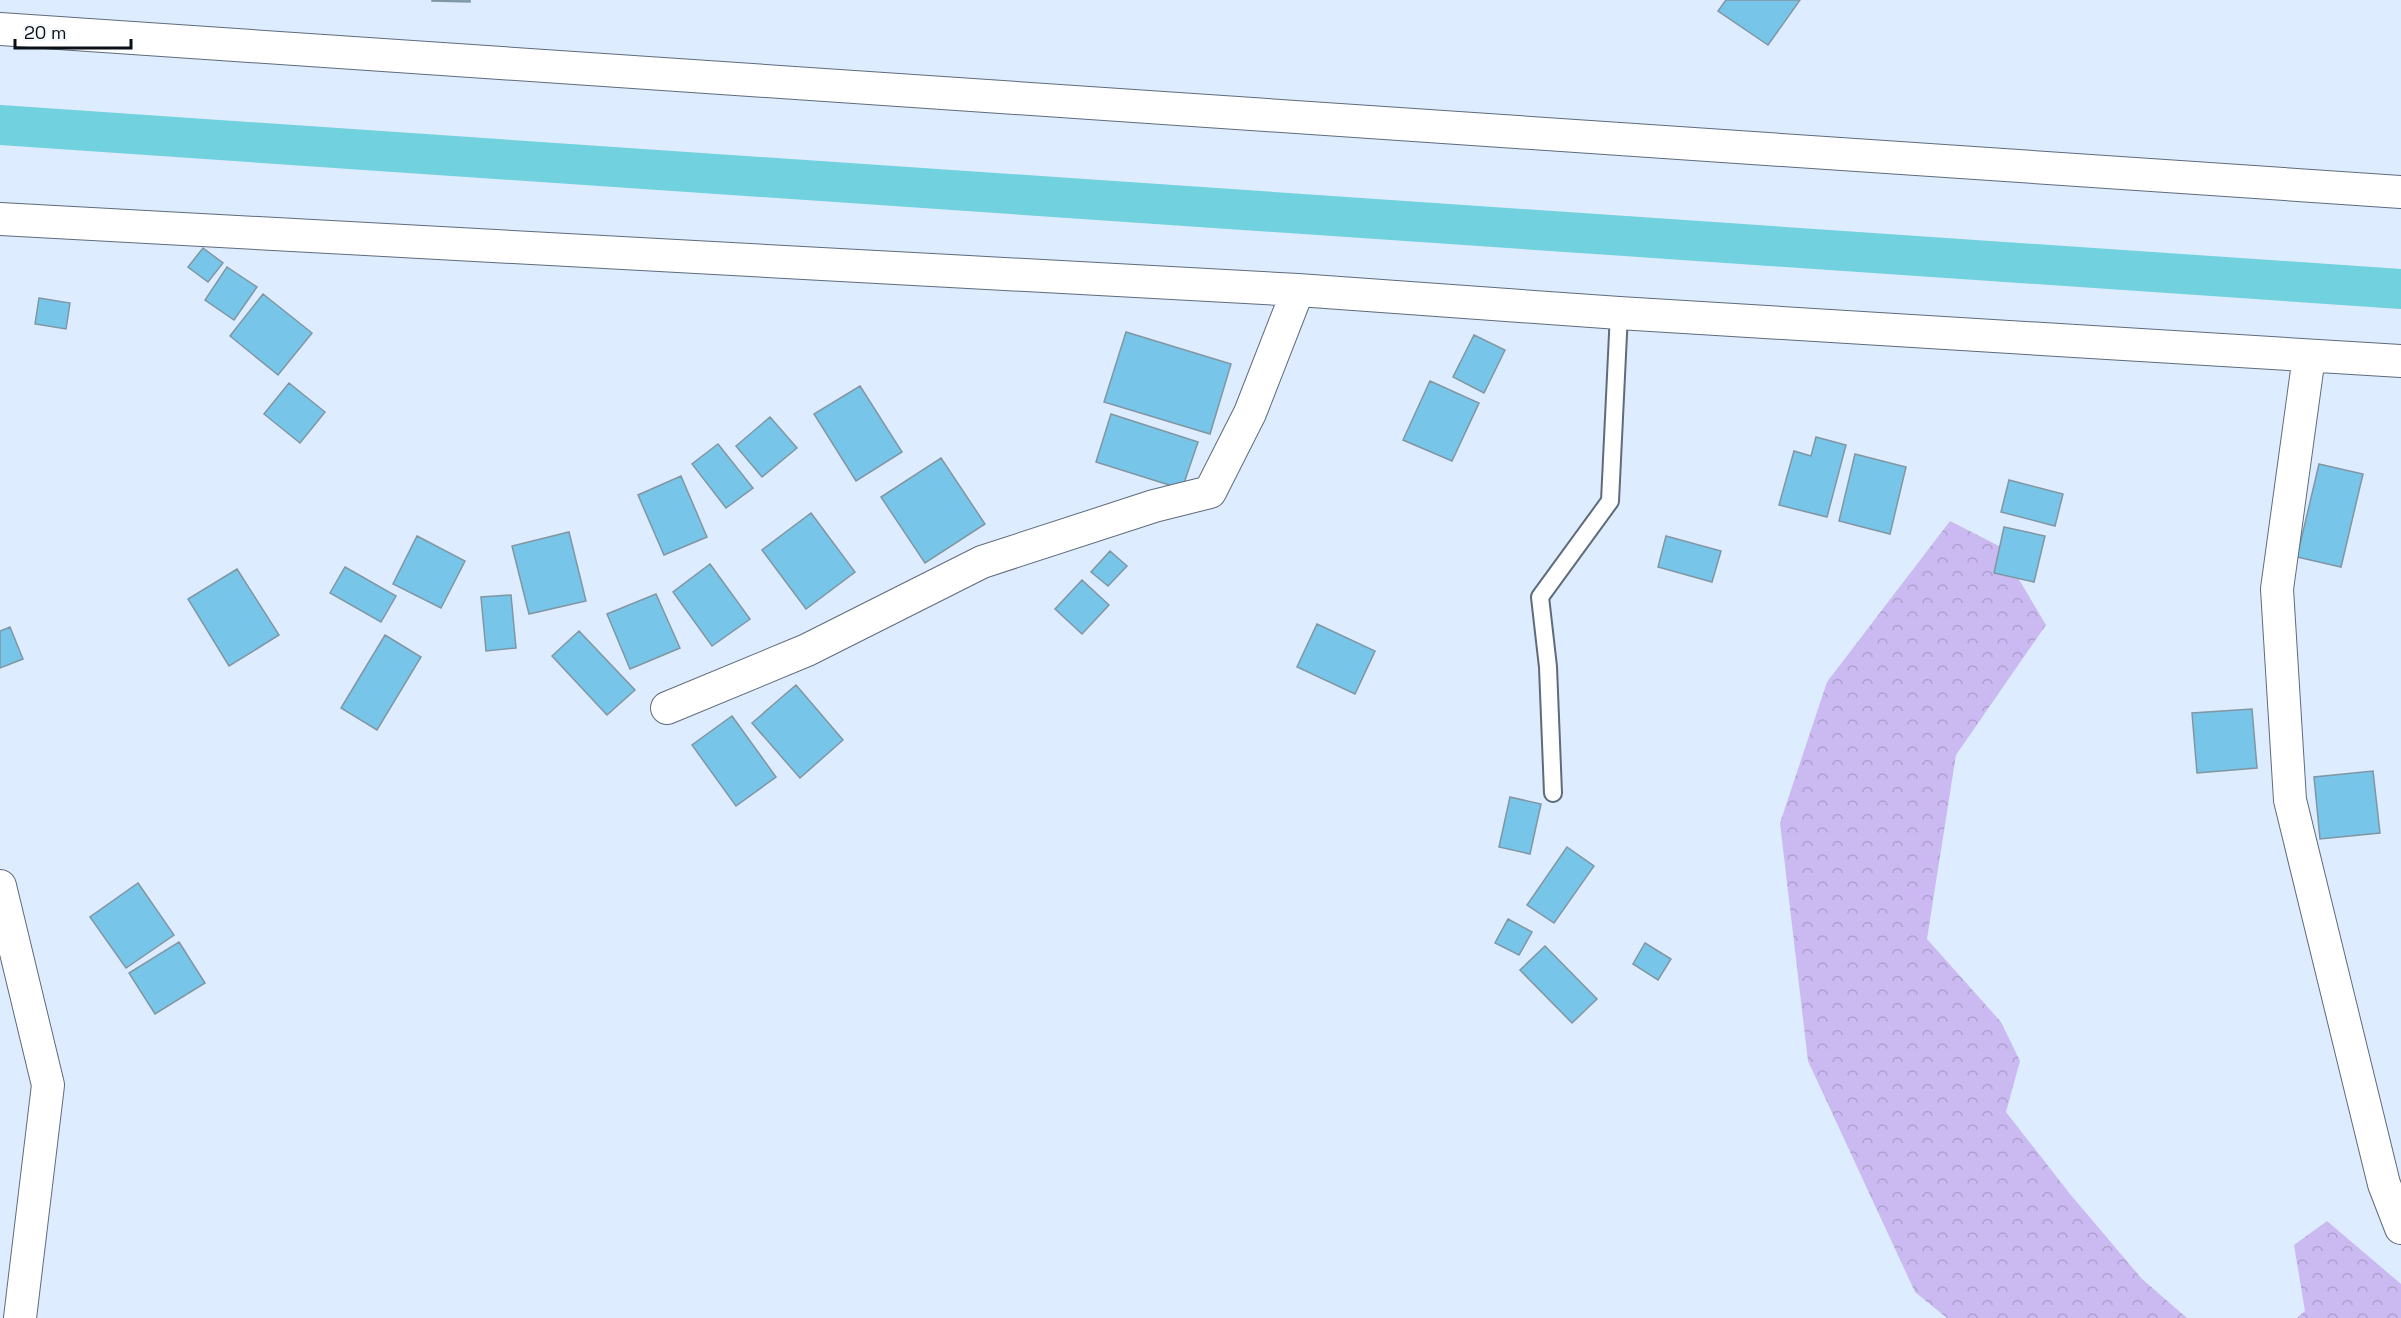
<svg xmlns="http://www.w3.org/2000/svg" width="2401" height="1318" font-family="'Space Grotesk',sans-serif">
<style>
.forest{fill:url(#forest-crowns)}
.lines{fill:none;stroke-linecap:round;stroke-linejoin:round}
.canal{stroke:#71d1df;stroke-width:40}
.building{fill:#78c5ea;stroke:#8096a2;stroke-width:1.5}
.lane-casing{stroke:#5e6b7b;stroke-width:20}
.street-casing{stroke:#5e6b7b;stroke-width:34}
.lane{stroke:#fff;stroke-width:16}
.street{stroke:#fff;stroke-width:32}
</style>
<defs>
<pattern id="forest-crowns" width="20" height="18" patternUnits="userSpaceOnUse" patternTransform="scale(1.5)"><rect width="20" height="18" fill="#cbbaf1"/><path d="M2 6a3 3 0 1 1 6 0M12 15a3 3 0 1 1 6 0" fill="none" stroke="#ad9fce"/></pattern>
</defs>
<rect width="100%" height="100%" fill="#ddecff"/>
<!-- forest -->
<path class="forest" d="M1950 521 1999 546 2046 625 1956 755 1927 939 2001 1022 2020 1061 2006 1112 2070 1194 2142 1279 2187 1318H1947L1915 1292 1808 1061 1780 823 1827 682Z
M2327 1221 2401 1284V1318H2297L2305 1311 2294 1245Z"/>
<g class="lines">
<!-- canal -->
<path class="canal" d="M0 125 2401 289"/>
</g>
<!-- building -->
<path class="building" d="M432 0H470V2L432 1Z
M1726 0H1800L1768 45 1718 11Z
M203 248 223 263 208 282 188 267Z
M227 267 257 287 234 320 205 300Z
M263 294 312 333 278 375 230 336Z
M39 298 70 303 66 329 35 324Z
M1126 332 1231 364 1210 434 1104 402Z
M1474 335 1505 350 1484 393 1453 377Z
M1430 381 1479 403 1452 461 1403 440Z
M289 383 325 412 300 443 264 414Z
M860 386 902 452 856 481 814 414Z
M1111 414 1198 442 1182 489 1096 462Z
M770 417 797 448 762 477 736 446Z
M1816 437 1846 445 1827 517 1779 505 1794 451 1811 456Z
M718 444 753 488 726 508 692 464Z
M1855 454 1906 467 1890 534 1839 521Z
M941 458 985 524 925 563 881 497Z
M2319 464 2363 474 2341 567 2297 557Z
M681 476 707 537 664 555 638 495Z
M2009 480 2063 494 2055 526 2001 512Z
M811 513 855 572 806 609 762 550Z
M2004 527 2045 536 2034 582 1994 573Z
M569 532 586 601 529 614 512 546Z
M417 536 465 561 441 608 393 584Z
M1666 536 1721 551 1712 582 1658 567Z
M1110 551 1127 566 1108 586 1091 572Z
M710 564 750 619 712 646 673 592Z
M345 567 396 596 381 622 330 593Z
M237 569 279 635 229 666 188 599Z
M1082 580 1109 605 1082 634 1055 609Z
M656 594 680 648 630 669 607 614Z
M511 595 516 648 486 651 481 597Z
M1317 624 1375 651 1355 694 1297 667Z
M10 627 23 659 0 668V631Z
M579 631 635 690 607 715 552 656Z
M385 635 421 657 377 730 341 708Z
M796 685 843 740 800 778 752 723Z
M2252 709 2257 768 2197 773 2192 713Z
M732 716 776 777 736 806 692 745Z
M2373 771 2380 833 2320 839 2314 777Z
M1510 797 1541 804 1530 854 1499 847Z
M1567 847 1594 866 1554 923 1527 905Z
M138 883 174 935 126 968 90 917Z
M1508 919 1532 932 1519 955 1495 943Z
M179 942 205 983 155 1014 129 973Z
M1645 943 1671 959 1658 980 1633 964Z
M1545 946 1597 999 1572 1023 1520 970Z"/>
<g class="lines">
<defs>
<path id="lane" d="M1553 793 1548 667 1540 597 1610 501 1619 313"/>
<path id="street" d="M0 29 2401 192
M0 219 1298 290 1619 313 2401 361
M2309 356 2277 589 2290 800 2384 1184 2401 1228
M667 708 807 650 982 562 1154 506 1210 492 1250 413 1298 290
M0 886 48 1085 20 1318"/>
</defs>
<!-- lane casing -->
<use href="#lane" class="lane-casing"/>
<!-- street casing -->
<use href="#street" class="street-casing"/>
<!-- lane -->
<use href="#lane" class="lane"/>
<!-- street -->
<use href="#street" class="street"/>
</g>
<!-- scale -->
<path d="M15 39v9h116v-9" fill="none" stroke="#0a1016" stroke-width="3"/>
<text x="24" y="39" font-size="18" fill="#0a1016" stroke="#f5f8fc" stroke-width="4.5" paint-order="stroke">20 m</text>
</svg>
